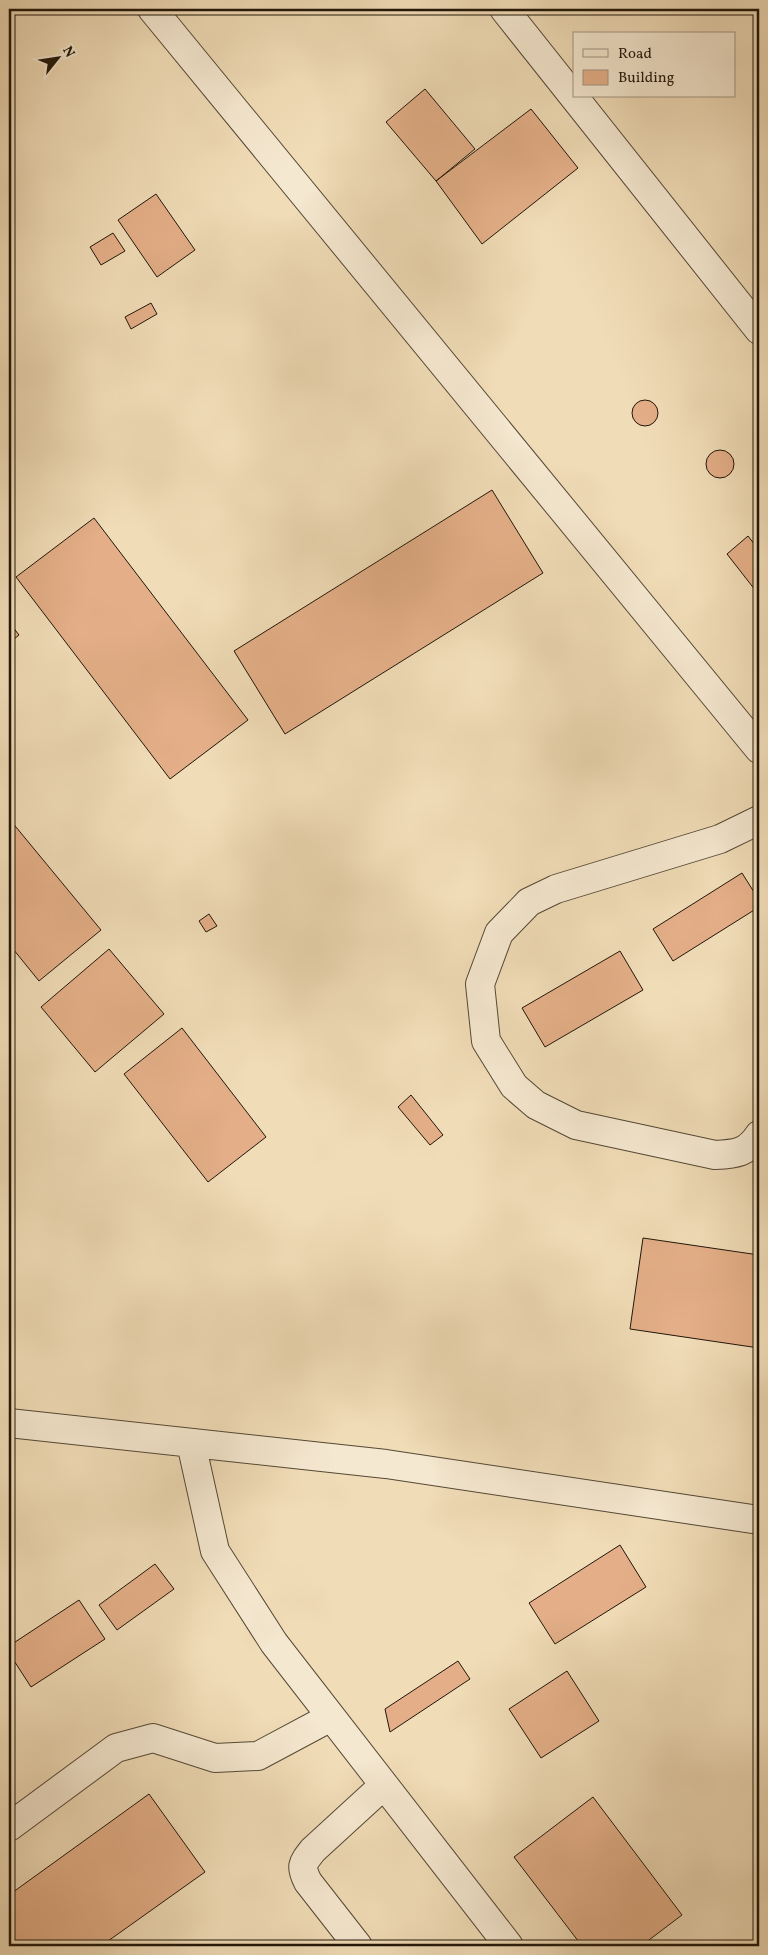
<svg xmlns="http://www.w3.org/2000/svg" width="768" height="1955" font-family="Vollkorn,serif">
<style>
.building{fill:#e4af88;stroke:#21160a}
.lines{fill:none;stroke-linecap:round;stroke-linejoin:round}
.minor-casing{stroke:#554835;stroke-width:30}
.minor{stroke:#f5e8d0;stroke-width:28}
</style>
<rect width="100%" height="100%" fill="#f0dcb7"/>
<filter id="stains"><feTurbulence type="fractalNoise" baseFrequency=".004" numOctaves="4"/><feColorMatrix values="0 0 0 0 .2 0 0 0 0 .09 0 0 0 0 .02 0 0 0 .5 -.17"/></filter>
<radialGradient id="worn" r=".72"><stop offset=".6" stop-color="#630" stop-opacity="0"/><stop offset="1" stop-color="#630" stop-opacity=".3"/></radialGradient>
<!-- building -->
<path class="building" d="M425 89 475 149 436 181 386 122Z
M531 109 578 168 482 244 436 181Z
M156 194 195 250 157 277 118 220Z
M113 233 125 251 101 265 90 247Z
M151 303 157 314 131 329 125 317Z
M632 413a13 13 0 1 1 26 0a13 13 0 1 1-26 0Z
M706 464a14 14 0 1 1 28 0a14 14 0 1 1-28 0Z
M492 490 543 573 285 734 234 651Z
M94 518 248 720 170 779 16 577Z
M748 536 759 550V595L727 554Z
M9 622 19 635 9 643Z
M11 821 101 930 39 981 9 944V823Z
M742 873 759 900V907L673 961 653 929Z
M209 914 217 926 206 932 199 921Z
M109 949 164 1014 95 1072 41 1007Z
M620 951 643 990 545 1047 522 1008Z
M182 1028 266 1137 208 1182 124 1074Z
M411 1095 443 1135 430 1145 398 1107Z
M643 1238 759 1255V1348L630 1329Z
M620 1545 646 1587 555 1644 529 1603Z
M155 1564 174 1589 117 1630 99 1605Z
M79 1600 105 1639 31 1687 9 1653V1646Z
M458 1661 470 1679 390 1732 385 1709Z
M567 1671 599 1721 541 1758 509 1709Z
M149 1794 205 1872 101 1946H9V1895Z
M593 1797 682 1915 641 1946H582L514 1857Z"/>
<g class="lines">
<defs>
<path id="minor" d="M152 9 759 749
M504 9 759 330
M759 820 720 839 556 889 529 902 499 933 480 984 486 1041 514 1086 536 1105 576 1125 715 1155C736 1154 747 1153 759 1135
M9 1423 386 1464 759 1520
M191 1443 215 1551 274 1643 509 1946
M9 1827 116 1748 153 1738 215 1758 258 1756 331 1717
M358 1946 308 1882C300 1866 302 1864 313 1850L384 1785"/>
</defs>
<!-- minor casing -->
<use href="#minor" class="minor-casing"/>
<!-- minor -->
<use href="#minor" class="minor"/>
</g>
<!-- margin -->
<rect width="768" height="1955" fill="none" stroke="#f0dcb7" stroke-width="30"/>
<rect x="10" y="10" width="748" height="1935" fill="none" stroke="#21160a" stroke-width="2.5"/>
<rect x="15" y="15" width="738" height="1925" fill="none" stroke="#21160a"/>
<!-- legend -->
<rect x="573" y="32" width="162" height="65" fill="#f5e8d0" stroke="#a09481"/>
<rect x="583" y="49" width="25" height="8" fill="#f5e8d0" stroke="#a09481"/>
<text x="618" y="58" font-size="15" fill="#21160a">Road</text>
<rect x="583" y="70" width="25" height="15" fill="#e4af88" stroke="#a09481"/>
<text x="618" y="82" font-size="15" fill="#21160a">Building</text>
<!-- north arrow -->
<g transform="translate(58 58) rotate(60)" stroke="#f5e8d0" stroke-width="4" paint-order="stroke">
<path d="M0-4L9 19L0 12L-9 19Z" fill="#21160a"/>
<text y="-8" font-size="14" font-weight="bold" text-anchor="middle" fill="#21160a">N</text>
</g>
<rect width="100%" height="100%" filter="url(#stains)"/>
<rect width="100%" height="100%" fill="url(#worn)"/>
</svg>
